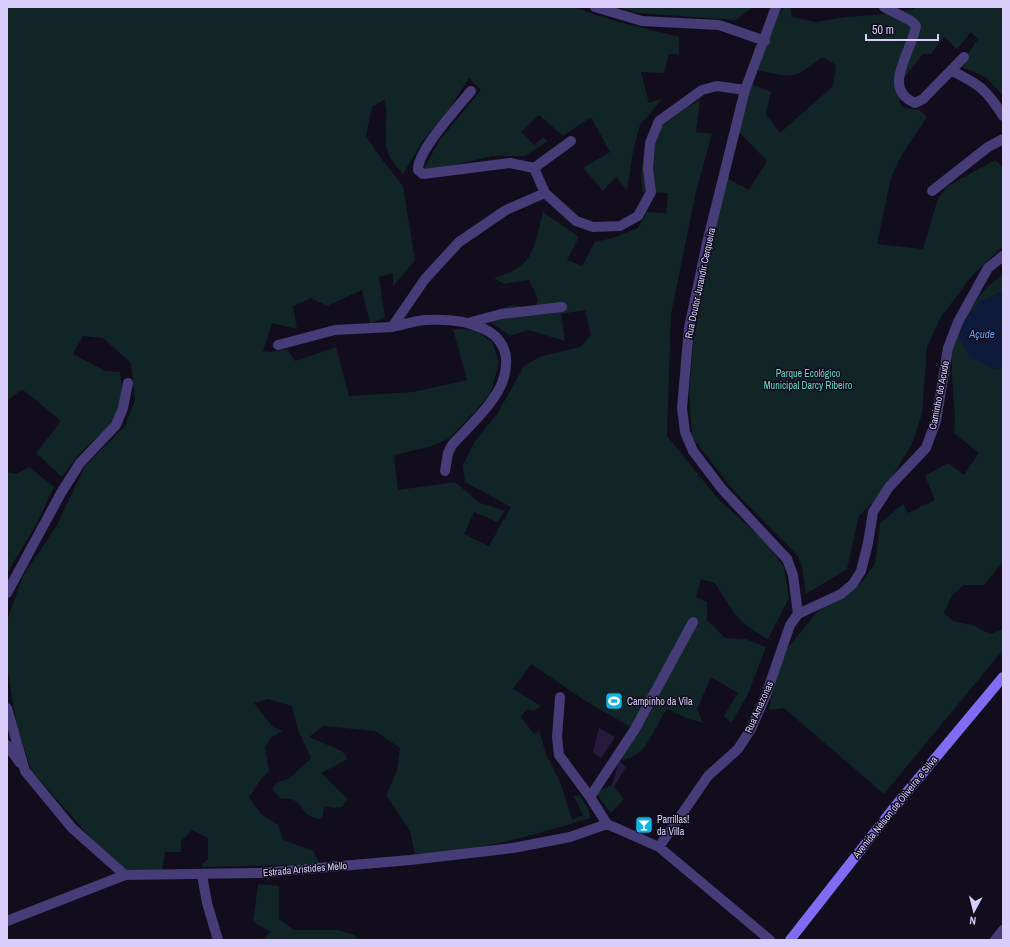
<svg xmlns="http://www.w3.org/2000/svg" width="1010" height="947" font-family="'Archivo Narrow',sans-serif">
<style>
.green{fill:#112426}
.water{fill:#0e1a3a}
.building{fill:#261b3c}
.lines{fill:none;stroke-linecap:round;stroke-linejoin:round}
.street{stroke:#463c78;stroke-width:10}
.secondary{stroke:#806cf3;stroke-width:10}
.labels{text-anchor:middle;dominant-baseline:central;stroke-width:3;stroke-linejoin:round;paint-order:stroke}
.street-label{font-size:10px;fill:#d8cdfb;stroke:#120d1d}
.park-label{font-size:10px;fill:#60d4c5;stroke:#120d1d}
.poi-label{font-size:10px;fill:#d8cdfb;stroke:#120d1d;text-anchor:start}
.water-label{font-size:11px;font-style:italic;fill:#649ff2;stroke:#120d1d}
</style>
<rect width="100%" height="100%" fill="#120d1d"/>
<!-- green -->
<path class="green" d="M7 7H573L615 21 679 37V54H669L664 73 641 72 649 103 663 98 640 125 633 151 627 190 616 177 603 191 583 168 610 152 591 117 563 136 539 115 521 132 534 145 543 137 548 141 525 156H493L432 170 424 169 439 141 481 90 469 78 450 108 423 141 403 174C398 168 391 160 388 153 382 136 390 117 384 100L372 107 366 136 383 161 403 186 415 261 393 286V273L379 277 385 317 370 324 362 290 327 306 311 298 293 306 297 329 272 323 263 351 270 352 287 349 295 361 336 347 349 396 413 392 467 380 453 329 476 330 493 343 499 363 490 395 450 438 429 447 394 455 398 490 455 482 480 503 505 511 497 522 474 512 464 534 489 546 511 507 465 482 463 465 475 441 498 413 524 366 539 357 580 347 591 335 585 310 561 314 565 341 528 330 510 336 482 316 512 305 535 309 538 299 529 280 504 284 494 278C535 266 533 250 543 212L579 237 567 260 582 266 595 242 613 238 638 228 647 212 666 213 668 193 643 192 641 177 644 151 658 130 672 115 700 100 696 132 712 134 696 192 671 314 667 436 719 500 764 540 784 567 789 598 768 639C738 623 732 611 715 583L701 579 696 597 707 602V620L725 638 745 639 766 647 748 694 731 723 724 716 738 693 711 677 697 709 703 723 687 718 667 709C653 728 648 757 621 760L632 728 587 702 531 664 513 689 541 706 534 711 526 709 521 717 534 734 539 730 546 754 561 784 572 820 583 815 574 796 579 795 588 808 590 818C533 836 474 852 415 854L410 831 386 795 397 771 400 748 375 731 323 726 309 737 342 751 348 759 321 773 348 799 342 807 333 808 324 806 322 819C319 819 313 818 310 816 299 810 301 796 281 799L272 789 277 782 289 779 311 758 298 730 292 706 268 699 254 703 273 727 283 731 272 737 265 747 269 771 262 778 249 797 261 814 278 825 283 840 313 851 320 864 202 867V864L208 859V838L192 830 181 841V852H165L162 872 125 870 97 845 31 770 16 722 7 667V620L23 576 57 525 85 466 125 426 135 400 131 363 103 338 83 336 73 354 105 371 120 372 123 400 115 420 78 455 62 477 36 453 61 421 22 389 7 401Z
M618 7H753L736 20 637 13Z
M785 7H791L792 17 816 22 846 17 887 14 915 9 914 7H1003V96L986 77 960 66 978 39 971 32 957 49 944 37 931 54H923L899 84 905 93 899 101 902 107 920 110 927 117 901 156 891 178 877 244 923 249 938 198 948 186 995 160 1003 167V246L972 276 941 317 927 347 922 413 912 444 882 493 859 516 847 569 806 594 802 566 798 556 734 491 692 437 689 392 694 337 725 177 749 190 767 161 737 130 751 84 771 92 766 114 780 133 833 86 836 65 822 57C794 80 792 78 758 70L775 18Z
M1003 274V291L978 303 994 369 1003 367V561L984 585H963L951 597 944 613 953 621 972 625 990 634 1003 629V650L884 794 784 708 769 710 778 660 817 612 859 586 875 563 880 523 903 504 908 513 935 500 925 476 948 463 964 475 979 453 954 433 955 419 952 377V341L969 310 986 288Z
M29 467 54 487 36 525 7 573V472L16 474Z
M612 785 624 799 611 813 595 792Z
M258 884 279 886V919L294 930H338L355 935 358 940H261L271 932 253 922Z"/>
<!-- water -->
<path class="water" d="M1003 291V367L994 369 971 357 960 340 959 327 978 303Z"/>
<!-- building -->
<path class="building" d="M599 728 615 737 601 758 593 752Z
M619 761 626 767 613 788 612 785Z"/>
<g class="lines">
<!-- street -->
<path class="street" d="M595 7 642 21 719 25 765 41
M776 7 745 90 707 243 689 328 682 408 685 432 693 451 722 489 787 559 793 575 798 614
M884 7 911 21 916 26C911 54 881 88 915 103L923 99 964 57
M952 71C979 84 987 90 1003 116
M471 91C458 107 417 151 418 170L423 174 510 163 534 168
M571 141 534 168 545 193 576 221 593 227 620 226 638 216 651 192 648 169 650 143 659 121 702 90 717 86 745 90
M932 191 988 147 1003 139
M468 323 501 314 562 307
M392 327C403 325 414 321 425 320 462 318 518 326 504 377 498 401 468 427 452 445L448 453 445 471
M278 345 335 330 392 327 425 279 459 242 506 210 545 193
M7 593 61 493 80 463 116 425 123 408 128 383
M798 614 841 594 853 584 861 571 868 543 873 512 889 487 926 448 936 421 948 348 958 322 988 268 1003 256
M560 697 557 737 559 755 590 797 607 824 659 847 770 940
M7 708 25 771 72 828 125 875
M7 745 20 763
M590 797 635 729 693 622
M659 847 708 776 738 749 751 729 766 695 790 625 798 614
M202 875 207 903 218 940
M7 921 125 875 260 873 410 860 513 848 570 837 607 824
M995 940 1003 930"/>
<!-- secondary -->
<path class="secondary" d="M790 940 892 810 1003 677"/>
</g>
<!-- icons -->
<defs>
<symbol id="stadium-square" viewBox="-11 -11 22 22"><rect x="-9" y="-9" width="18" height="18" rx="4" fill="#13b3e1" stroke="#120d1d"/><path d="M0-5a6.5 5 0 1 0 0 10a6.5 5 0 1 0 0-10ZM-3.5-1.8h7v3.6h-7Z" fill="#fff"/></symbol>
<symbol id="bar-square" viewBox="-11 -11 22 22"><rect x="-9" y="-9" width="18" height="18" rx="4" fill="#13b3e1" stroke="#120d1d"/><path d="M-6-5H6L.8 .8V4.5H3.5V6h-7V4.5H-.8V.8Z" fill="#fff"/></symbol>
</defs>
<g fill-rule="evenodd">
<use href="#stadium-square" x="604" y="691" width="20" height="20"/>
<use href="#bar-square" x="634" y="815" width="20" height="20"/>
</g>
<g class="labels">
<!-- street labels -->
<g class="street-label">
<text transform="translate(700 283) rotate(-78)">Rua Doutor Jurandir Cerqueira</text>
<text transform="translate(939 395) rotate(-79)">Caminho do Acude</text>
<text transform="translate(759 707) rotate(-66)">Rua Amazonas</text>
<text transform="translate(895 807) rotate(-51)">Avenida Nélson de Oliveira e Silva</text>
<text transform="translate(305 869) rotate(-5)">Estrada Aristides Mello</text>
</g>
<!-- park labels -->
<g class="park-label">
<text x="808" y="373">Parque Ecológico<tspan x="808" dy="12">Municipal Darcy Ribeiro</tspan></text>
</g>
<!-- poi labels -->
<g class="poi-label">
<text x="627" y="701">Campinho da Vila</text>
<text x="657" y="819">Parrillas!<tspan x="657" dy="12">da Villa</tspan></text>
</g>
<!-- water labels -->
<g class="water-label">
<text x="982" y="334">Açude</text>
</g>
</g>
<!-- border -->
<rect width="1010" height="947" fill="none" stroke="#d8cdfb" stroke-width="16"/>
<!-- north arrow -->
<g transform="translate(974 911) rotate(187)" stroke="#120d1d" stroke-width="3" paint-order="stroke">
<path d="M0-3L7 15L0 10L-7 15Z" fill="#d8cdfb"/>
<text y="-6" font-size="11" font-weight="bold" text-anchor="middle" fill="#d8cdfb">N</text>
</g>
<!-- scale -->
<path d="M866 34v6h72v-6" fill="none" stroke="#d8cdfb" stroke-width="2"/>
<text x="872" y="34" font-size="12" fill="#d8cdfb" stroke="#120d1d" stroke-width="3" paint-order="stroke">50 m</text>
</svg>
